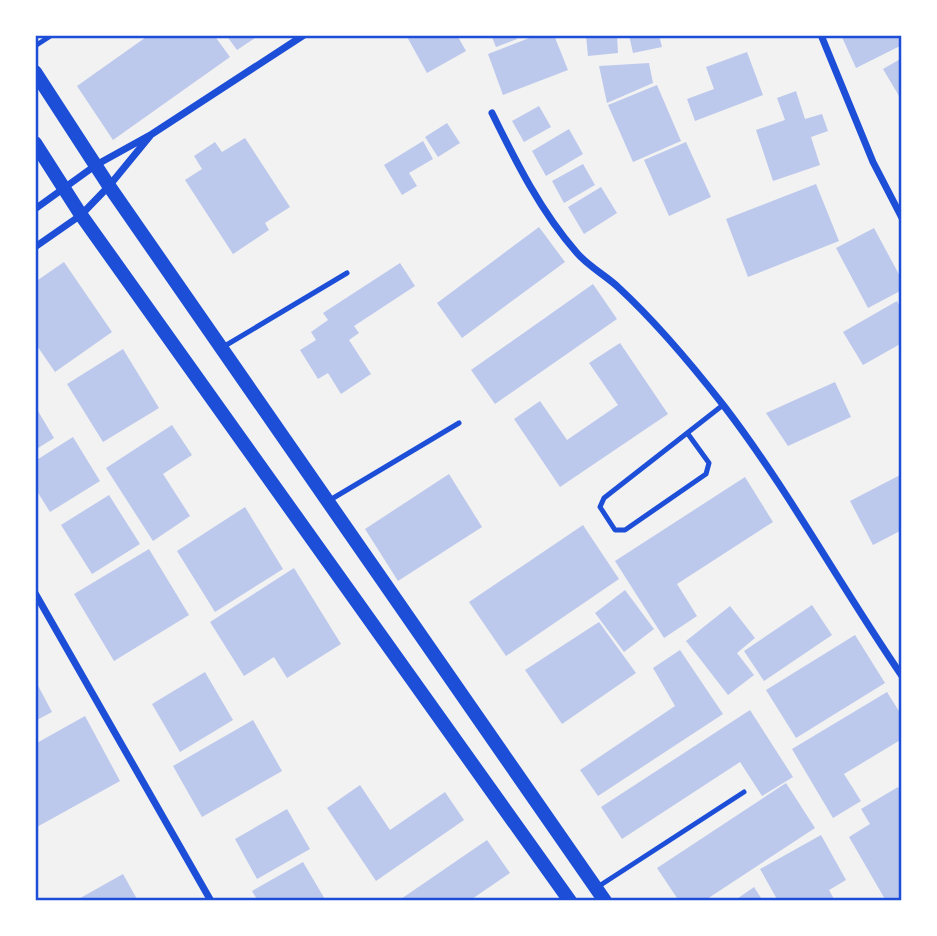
<svg xmlns="http://www.w3.org/2000/svg" width="937" height="936" font-family="'Alegreya Sans',sans-serif">
<style>
.building{fill:#bdc9ec}
.lines{fill:none;stroke-linecap:round;stroke-linejoin:round}
.service{stroke:#1d4ed8;stroke-width:5}
.minor{stroke:#1d4ed8;stroke-width:7}
.secondary{stroke:#1d4ed8;stroke-width:14}
.neatline{fill:none;stroke:#1d4ed8;stroke-width:2.5}
</style>
<rect width="100%" height="100%" fill="#f2f2f2"/>
<!-- building -->
<path class="building" d="M149 35H214L230 57 113 140 77 86Z
M226 35H253L255 38 237 50Z
M406 35H457L466 51 427 73Z
M491 35H515L517 39 496 47Z
M537 35H554L568 70 503 95 488 54Z
M586 35H617L618 53 588 56Z
M629 35H659L662 47 633 53Z
M841 35H902V45L856 68Z
M747 52 763 95 695 121 687 99 714 89 706 67Z
M902 58V101L883 69Z
M649 63 653 83 607 103 599 66Z
M657 85 681 141 633 162 608 105Z
M796 91 805 119 822 114 828 131 811 137 820 165 773 181 756 130 785 120 777 98Z
M539 106 551 127 524 142 512 121Z
M447 123 460 143 438 157 425 137Z
M569 129 583 154 546 176 532 151Z
M245 138 290 207 265 223 269 230 233 254 185 180 202 169 194 156 215 142 222 152Z
M423 141 433 159 409 173 417 186 402 195 384 165Z
M686 142 711 197 669 216 644 160Z
M583 164 595 185 564 203 552 181Z
M816 184 839 241 748 277 726 219Z
M601 187 617 213 584 234 568 207Z
M539 227 565 262 462 338 437 303Z
M874 228 902 280V290L868 308 836 248Z
M64 262 112 332 55 372 35 343V282Z
M400 263 415 286 354 326 359 333 349 340 371 374 341 394 328 373 318 379 300 350 316 340 311 332 328 320 323 313Z
M593 284 617 319 495 404 471 370Z
M897 301 902 310V343L863 365 843 332Z
M620 343 668 414 560 487 514 419 540 401 567 440 618 405 589 363Z
M123 349 159 408 103 442 67 384Z
M835 382 851 417 788 446 766 413Z
M35 406 54 438 35 450Z
M172 425 192 455 163 474 190 516 153 541 106 468Z
M73 437 100 481 50 512 35 488V461Z
M449 474 482 527 398 581 365 529Z
M902 474V530L873 545 850 501Z
M745 477 773 522 677 584 697 616 664 638 615 561Z
M109 495 140 544 92 574 61 525Z
M245 507 283 569 215 612 177 551Z
M583 525 619 579 506 656 469 602Z
M149 549 189 615 114 661 74 594Z
M294 568 341 644 287 678 274 657 244 676 210 622Z
M625 590 654 629 624 652 595 613Z
M812 605 832 635 764 681 744 651Z
M730 606 755 638 737 653 754 675 728 695 686 641Z
M599 622 636 673 562 724 525 670Z
M855 635 885 683 796 738 766 690Z
M680 650 723 714 598 796 580 770 675 706 653 668Z
M205 672 233 720 180 752 152 704Z
M35 680 52 712 35 721Z
M887 692 902 716V739L844 774 861 801 833 818 792 749Z
M750 710 793 777 762 796 740 762 622 839 601 807Z
M85 716 120 781 35 828V744Z
M253 720 282 771 202 817 173 766Z
M786 783 815 828 704 901H679L657 868Z
M360 785 390 830 445 792 464 820 376 881 327 808Z
M898 787 902 794V901H886L849 837 870 824 861 809Z
M287 809 310 849 257 879 235 839Z
M821 835 846 880 829 890 835 901H778L760 869Z
M487 840 510 873 469 901H398Z
M303 862 326 901H258L252 891Z
M123 874 138 901H75Z
M754 887 763 901H734Z"/>
<g class="lines">
<!-- service -->
<path class="service" d="M35 46 52 35
M223 347 347 273
M688 434 709 463 706 474 625 530H615L600 507 604 498 723 405
M330 500 459 423
M596 888 744 792"/>
<!-- minor -->
<path class="minor" d="M821 35 873 162 902 218
M492 113C516 162 541 212 577 253 588 266 605 275 618 287 656 322 692 365 724 406 789 491 841 587 902 676
M35 209 96 165 152 134 304 35
M35 247 81 215 109 186 150 136
M35 593 211 901"/>
<!-- secondary -->
<path class="secondary" d="M35 72 109 186 605 901
M35 143 81 215 570 901"/>
</g>
<!-- border -->
<rect width="937" height="936" fill="none" stroke="#ffffff" stroke-width="74"/>
<rect x="37" y="37" width="863" height="862" class="neatline"/>
</svg>
